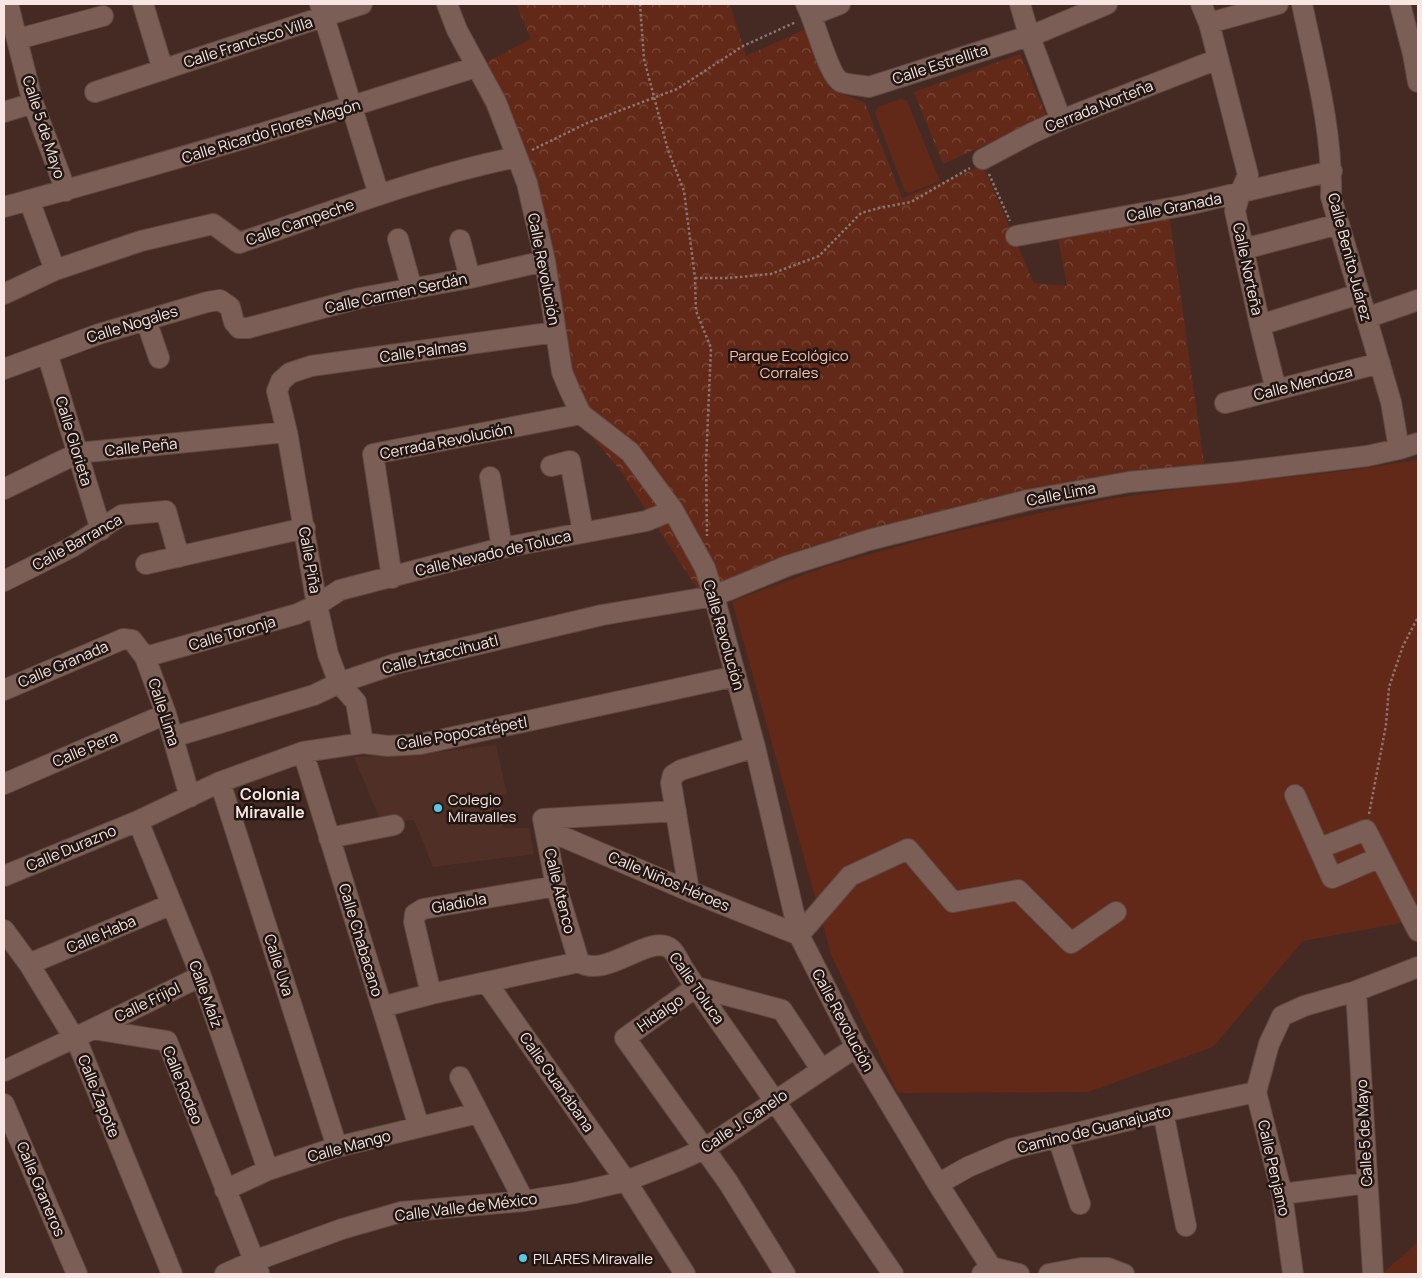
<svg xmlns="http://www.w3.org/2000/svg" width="1422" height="1278" font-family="Manrope,sans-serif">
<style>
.built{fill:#503026}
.green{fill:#632918}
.forest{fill:url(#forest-crowns)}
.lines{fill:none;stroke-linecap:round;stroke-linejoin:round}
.minor-casing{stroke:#5f4943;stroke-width:22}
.path{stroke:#8b756f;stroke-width:2.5;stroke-dasharray:2.5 2.5;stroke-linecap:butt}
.minor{stroke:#7b5e55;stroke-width:20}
.poi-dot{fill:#59c8e4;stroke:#221613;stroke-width:2}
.labels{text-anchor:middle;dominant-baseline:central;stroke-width:5;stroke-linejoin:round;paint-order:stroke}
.street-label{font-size:15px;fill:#f7e6e1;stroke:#221613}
.park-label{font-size:15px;fill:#fabfae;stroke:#221613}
.poi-label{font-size:15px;fill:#f7e6e1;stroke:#221613;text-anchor:start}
.neighbourhood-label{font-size:16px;font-weight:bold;fill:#f7e6e1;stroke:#221613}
</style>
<defs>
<pattern id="forest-crowns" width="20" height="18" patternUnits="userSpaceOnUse" patternTransform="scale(1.25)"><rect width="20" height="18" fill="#632918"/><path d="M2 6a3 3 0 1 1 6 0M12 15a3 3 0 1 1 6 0" fill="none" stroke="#7a4839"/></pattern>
</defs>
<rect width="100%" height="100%" fill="#442a23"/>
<!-- built -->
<path class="built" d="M496 745 507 794 501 795 503 828H529L534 854 433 867 414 820 381 822 354 757 417 755Z"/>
<!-- green -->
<path class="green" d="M901 99 907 101 940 181 909 193 905 192 875 113 878 107Z
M1418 460V920L1303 941 1213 1047 1088 1092 898 1093 832 957 732 601 834 564 944 534 1045 512 1109 499 1207 485 1346 471Z
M1418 1242V1274H1382Z"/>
<!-- forest -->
<path class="forest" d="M516 4H730L746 56 806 29 829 88 865 103 902 198 983 166 1034 283 1067 286 1057 233 1169 213 1207 485 1105 493 800 568 706 602 620 470 574 416 513 164 468 72 531 39Z
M1020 54 1047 117 943 164 914 92Z"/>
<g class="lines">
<defs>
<path id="minor" d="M8 4 33 103 66 191
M143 4 163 70
M320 4 379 195
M447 4 457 30 496 102 527 183 545 261 562 372 570 391 581 414 630 452 673 510 705 568 714 596 755 747 799 935 856 1047 938 1184 991 1267 982 1274
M806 4C815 20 828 75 841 82 849 85 860 85 869 87L1038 33 1107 4
M1020 4 1029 35 1061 120
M1201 4 1209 23 1248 175 1240 193 1235 211 1260 325 1276 390
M1302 4C1315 66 1333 133 1331 197L1391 402 1399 449
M1400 4 1413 54 1418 82
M812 15 840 4
M1209 23 1278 4
M18 39 103 16
M95 92 362 4
M4 112 33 103
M983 159 1032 133 1061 120 1218 59
M29 200 55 270
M4 207C162 164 320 117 476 67
M1016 236 1187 205 1332 171
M398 239 412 289
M460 240 470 278
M1244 249 1339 224
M4 294 55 270 141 241 213 224 239 243C331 212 422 176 517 157
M1366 318 1418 300
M146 320 159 358
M1260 325 1359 294
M47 353 101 530
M4 369 99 334 207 302 220 300 230 307 234 322 239 328H248L360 298 470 278 545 261
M1225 403 1380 363
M551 466 570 461 583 532
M490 477 502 548
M4 489 78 453 287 432
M146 564 305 528
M392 578 373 454 581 414
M4 581 72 547 122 515 166 511 179 557
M145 657 297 614 317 605 340 590 502 548 646 521 673 510
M4 690 123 639 132 640 145 657 166 714 190 797
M173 737 314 695 339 683 395 664 602 615 714 596 787 566 869 540 1028 500 1129 482 1235 472 1367 456 1399 449 1418 443
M363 743 356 702 339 683 328 654 317 605 287 432 277 391 281 381 290 373 311 366 556 332
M303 752 419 1127
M220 782 337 1147
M4 784 166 714
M1295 795 1332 878 1380 857
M543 819 561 836 689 891 799 935 850 876 908 849 953 902 1018 890 1071 943 1116 912
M543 819 556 886 579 962
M543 819 676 811
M138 821 201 976 268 1170
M329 838 394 825
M1320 848 1366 830 1418 931
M4 876 138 821 220 782 303 752 363 743 388 746 421 744 736 676
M689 891 671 783 673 775 681 770 755 747
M4 930 29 964 79 1046 172 1274
M29 964 172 904
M487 983 626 1181 685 1274
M696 987 625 1038 728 1182 785 1274
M696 987 782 1010 821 1069
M1356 991 1373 1274
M431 994 414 922 415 914 423 909 556 886
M382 1007 431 994 579 962C606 980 650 932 671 949 676 953 680 963 683 968 694 985 706 1002 717 1018 777 1103 835 1189 893 1274
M93 1029 201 976
M4 1071 93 1029 167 1041 259 1273
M460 1077 524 1201
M4 1104 77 1274
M1163 1112 1186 1226
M1058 1138 1080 1204
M938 1184 968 1167 1010 1149 1163 1112 1256 1092
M225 1190 268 1170 337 1147 478 1113
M1282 1194 1367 1183
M991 1267 1019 1274
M225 1274 254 1261 342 1229 401 1212 524 1201 575 1193 626 1181 680 1160 704 1149 856 1047
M1049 1274 1081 1268H1108L1124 1274
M1293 1274 1282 1194 1256 1092 1269 1044 1282 1016 1304 1006 1356 991 1418 967"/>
</defs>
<!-- minor casing -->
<use href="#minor" class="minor-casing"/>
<!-- path -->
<path class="path" d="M640 4 644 59 668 150 684 191 695 278 696 311 711 348 706 462 707 536
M532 150 587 123 677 89 743 46 796 22
M989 174 1010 221
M695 278H728L771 274 819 256 861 213 879 208 911 202 970 168
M1369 814 1386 725 1389 687 1403 646 1418 617"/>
<!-- minor -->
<use href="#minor" class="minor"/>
</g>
<!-- markers -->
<g class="poi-dot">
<circle cx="438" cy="808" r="5"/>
<circle cx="523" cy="1258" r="5"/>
</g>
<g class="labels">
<!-- street labels -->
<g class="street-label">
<text transform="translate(248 42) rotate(-18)">Calle Francisco Villa</text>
<text transform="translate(940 64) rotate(-18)">Calle Estrellita</text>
<text transform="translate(1099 106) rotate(-22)">Cerrada Norteña</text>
<text transform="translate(44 127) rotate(72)">Calle 5 de Mayo</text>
<text transform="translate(271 131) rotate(-17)">Calle Ricardo Flores Magón</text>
<text transform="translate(1174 207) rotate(-11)">Calle Granada</text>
<text transform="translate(300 222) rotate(-19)">Calle Campeche</text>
<text transform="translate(1350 257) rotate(75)">Calle Benito Juárez</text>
<text transform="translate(544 269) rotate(79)">Calle Revolución</text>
<text transform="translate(1248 269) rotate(78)">Calle Norteña</text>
<text transform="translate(396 293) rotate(-12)">Calle Carmen Serdán</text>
<text transform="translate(132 324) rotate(-17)">Calle Nogales</text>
<text transform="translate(423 351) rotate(-8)">Calle Palmas</text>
<text transform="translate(1303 383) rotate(-14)">Calle Mendoza</text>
<text transform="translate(74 441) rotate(73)">Calle Glorieta</text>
<text transform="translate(446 441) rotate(-11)">Cerrada Revolución</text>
<text transform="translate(141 447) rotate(-6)">Calle Peña</text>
<text transform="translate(1061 494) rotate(-11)">Calle Lima</text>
<text transform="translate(77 542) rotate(-29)">Calle Barranca</text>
<text transform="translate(493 553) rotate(-13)">Calle Nevado de Toluca</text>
<text transform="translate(310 560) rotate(80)">Calle Piña</text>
<text transform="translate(232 633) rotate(-16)">Calle Toronja</text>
<text transform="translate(724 635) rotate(74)">Calle Revolución</text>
<text transform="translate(440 654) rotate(-14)">Calle Iztaccíhuatl</text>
<text transform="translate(63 664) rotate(-23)">Calle Granada</text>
<text transform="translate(164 712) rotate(72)">Calle Lima</text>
<text transform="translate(462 733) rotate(-10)">Calle Popocatépetl</text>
<text transform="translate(85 749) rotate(-23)">Calle Pera</text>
<text transform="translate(71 848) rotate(-23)">Calle Durazno</text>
<text transform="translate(669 881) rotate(23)">Calle Niños Héroes</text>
<text transform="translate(560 891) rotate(76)">Calle Atenco</text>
<text transform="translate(459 903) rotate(-10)">Gladiola</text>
<text transform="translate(101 934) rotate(-23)">Calle Haba</text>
<text transform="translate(361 940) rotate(73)">Calle Chabacano</text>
<text transform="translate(279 965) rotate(72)">Calle Uva</text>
<text transform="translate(697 988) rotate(55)">Calle Toluca</text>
<text transform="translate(206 994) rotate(70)">Calle Maíz</text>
<text transform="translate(147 1002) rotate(-26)">Calle Frijol</text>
<text transform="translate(660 1013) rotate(-35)">Hidalgo</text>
<text transform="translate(843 1020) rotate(62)">Calle Revolución</text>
<text transform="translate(557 1082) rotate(55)">Calle Guanábana</text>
<text transform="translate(183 1085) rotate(68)">Calle Rodeo</text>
<text transform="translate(99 1096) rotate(68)">Calle Zapote</text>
<text transform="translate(744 1121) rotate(-34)">Calle J. Canelo</text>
<text transform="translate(1094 1129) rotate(-14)">Camino de Guanajuato</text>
<text transform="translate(1364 1133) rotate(-93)">Calle 5 de Mayo</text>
<text transform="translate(349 1146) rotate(-15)">Calle Mango</text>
<text transform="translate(1274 1168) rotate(77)">Calle Penjamo</text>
<text transform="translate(41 1189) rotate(67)">Calle Graneros</text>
<text transform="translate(466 1207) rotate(-7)">Calle Valle de México</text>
</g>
<!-- park labels -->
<g class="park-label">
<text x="789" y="355">Parque Ecológico<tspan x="789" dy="17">Corrales</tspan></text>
</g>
<!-- poi labels -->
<g class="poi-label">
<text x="448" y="799">Colegio<tspan x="448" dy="17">Miravalles</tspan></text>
<text x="533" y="1258">PILARES Miravalle</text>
</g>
<!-- neighbourhood labels -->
<g class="neighbourhood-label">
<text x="270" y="794">Colonia<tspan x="270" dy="18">Miravalle</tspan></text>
</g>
</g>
<!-- border -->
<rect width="1422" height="1278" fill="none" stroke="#f7e6e1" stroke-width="10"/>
</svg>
